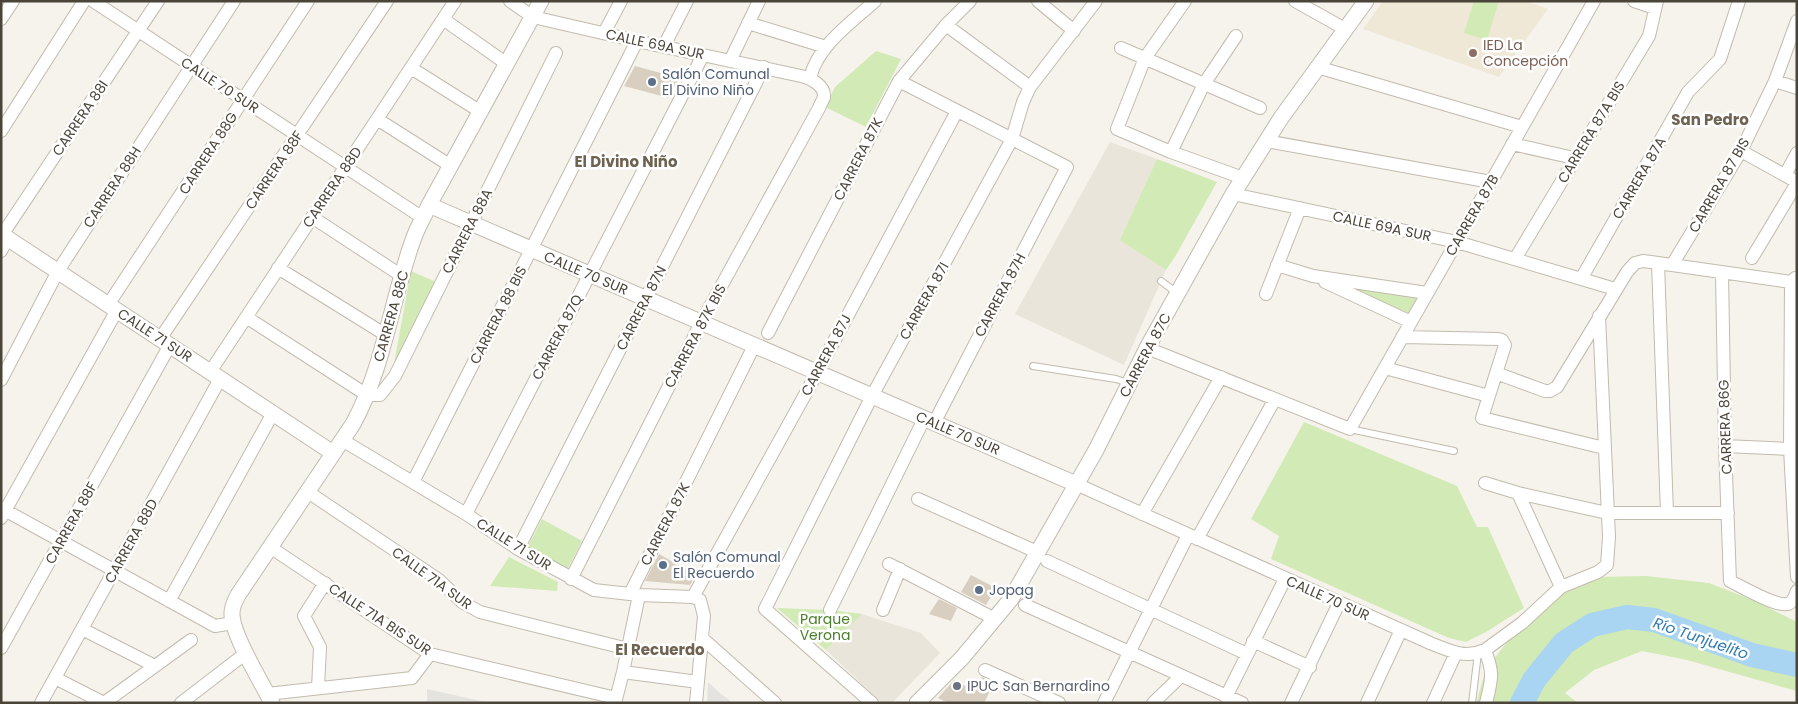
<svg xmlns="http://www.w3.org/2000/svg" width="1798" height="704" font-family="Poppins,sans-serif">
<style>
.residential{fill:#eae5da}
.education{fill:#efe8d6}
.green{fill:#d2eab5}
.parking{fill:#e5e3e0}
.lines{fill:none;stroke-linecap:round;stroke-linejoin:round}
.river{stroke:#a9d4f2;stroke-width:24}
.building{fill:#d8cfc1}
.service-casing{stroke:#c2bbae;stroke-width:8}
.minor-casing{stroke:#c2bbae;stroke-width:14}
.tertiary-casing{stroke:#c2bbae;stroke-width:17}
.service{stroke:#fff;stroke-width:6}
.minor{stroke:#fff;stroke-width:12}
.tertiary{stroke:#fff;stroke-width:15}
.education-dot{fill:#8d6e63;stroke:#fff;stroke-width:2}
.service-dot{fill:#5c6f8a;stroke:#fff;stroke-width:2}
.worship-dot{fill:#6b7280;stroke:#fff;stroke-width:2}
.labels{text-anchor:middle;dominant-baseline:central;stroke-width:5;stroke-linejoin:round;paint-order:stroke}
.street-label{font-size:14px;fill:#4b4439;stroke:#fff}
.education-label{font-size:14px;fill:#785e54;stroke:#fff;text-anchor:start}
.service-label{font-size:14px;fill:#4e5e75;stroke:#fff;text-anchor:start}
.park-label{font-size:14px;fill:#4a7f2a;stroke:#fff}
.worship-label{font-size:14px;fill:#5b616d;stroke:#fff;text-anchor:start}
.neighbourhood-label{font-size:15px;font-weight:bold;fill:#6e6250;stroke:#fff}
.water-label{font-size:15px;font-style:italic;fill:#2e7ab2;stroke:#fff}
</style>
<rect width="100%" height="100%" fill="#f6f3ec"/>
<!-- residential -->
<path class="residential" d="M1110 142 1157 159 1121 240 1166 270 1124 365 1015 314Z
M862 614 921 633 940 653 892 703H882L826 650Z"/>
<!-- education -->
<path class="education" d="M1383 1H1525L1548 9 1499 77 1363 29Z"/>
<!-- green -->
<path class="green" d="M1474 1H1499L1487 40 1464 33Z
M876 51 901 59 866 127 825 107 835 87Z
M1157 159 1217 182 1176 255 1166 270 1120 240Z
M411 271 436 282 393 369Z
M1328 281 1419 296 1408 313Z
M1304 422 1457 486 1477 527H1488L1524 608 1486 632 1466 642 1449 638 1271 559 1279 536 1251 519Z
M542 519 582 541 567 570 527 548Z
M509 557 558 582 557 591 490 586Z
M1646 576 1709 583 1755 601 1797 622V691L1687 660 1642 651 1594 670 1565 693 1578 703H1476L1486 669 1508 641 1562 592 1596 577Z
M777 608 830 610 862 614 826 650Z"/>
<!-- parking -->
<path class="parking" d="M708 682 720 693 733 703H707Z
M427 689 490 703H427Z"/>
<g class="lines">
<!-- river -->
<path class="river" d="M1522 703 1534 680 1564 643 1592 625 1627 617 1654 620 1752 655 1797 665"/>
</g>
<!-- building -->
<path class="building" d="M635 66 679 78 669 98 624 86Z
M659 554 696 575 690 585 645 581Z
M971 575 996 588 986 605 961 592Z
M939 599 957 608 951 621 929 614Z
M982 677 994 683 984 703H948L938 698 954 680 975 691Z"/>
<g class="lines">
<defs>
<path id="service" d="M1161 281 1177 293
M1033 366 1116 379 1128 383
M1350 429 1454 451
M1472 703 1478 653"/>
<path id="minor" d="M93 1 423 218
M510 1 533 17 637 41 801 76C810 78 825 85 824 97 823 100 820 105 819 108L701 323 571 579
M1038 1 1074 31
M1185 1 1145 58 1117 129 1171 152 1243 178
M1295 1 1345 29
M1634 1 1655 8
M1 19 13 1
M443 19 507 64
M748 23 826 47
M946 25 1030 87
M604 33 621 1
M664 46 687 1
M1121 48 1260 108
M730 61 759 1
M1317 67 1522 127
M411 68 481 112
M810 78C818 45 851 23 875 1
M899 81 1067 167 934 423
M1775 81 1797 88
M377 119 451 166
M1 131 84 1
M1266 141 1491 182
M1512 144 1574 158
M1741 151 1797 182
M1171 152 1204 84 1236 36
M1785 175 1797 153
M1233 194 1457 242 1615 289
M312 217 402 276
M2 235 158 1
M1 251 8 238
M1752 258 1797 183
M1515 259 1649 36 1657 1
M1658 263 1667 513
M1277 265 1313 276 1427 293
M1672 265 1741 151 1775 81 1797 21
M278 268 386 335
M1722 273 1725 446 1730 581C1742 587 1776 607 1788 604 1794 602 1795 595 1797 591
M1795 278 1791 282 1790 449 1797 577
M1581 279 1688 92 1720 59 1739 1
M1325 282 1411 322
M1266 294 1300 208
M108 305 308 1
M246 317 367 395H380L395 376 556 53
M768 333 899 81 946 25 970 1
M1402 337 1498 339 1502 340 1505 345 1482 418 1604 448
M160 339 387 1
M1147 348 1350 429 1594 1
M1385 368 1489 396
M210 372 455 1
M1496 373 1545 391H1550L1557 387 1627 272 1635 263 1643 261 1658 263 1791 282 1797 285
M1 380 58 271 234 1
M342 440 466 514 518 549 594 590 639 595 693 597 700 600 704 616 696 703
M1725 446 1790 449 1797 451
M413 482 637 41
M1485 483 1518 493 1607 513H1728
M1076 484 1430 643C1450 651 1465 659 1485 650
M308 492 439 580 462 602 480 612 628 649
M1518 493 1561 587
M918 499 1037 552
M1 508 215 626 233 623
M466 514 703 55
M1142 514 1221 377
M1 518 117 310
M1197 539 1275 399
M270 547 430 654 616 698
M518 549 764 67
M1047 561 1247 654
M889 564 995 619
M630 594 754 346
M693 597 817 373 957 111
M169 601 273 413
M1025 605 1242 703
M830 610 924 419
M883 610 900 569
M82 629 155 666
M702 638 775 703
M1253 641 1310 667
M1 648 170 345
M985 670 1059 703
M623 672 698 682
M55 678 104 703 191 640
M318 688 320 647 304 616 325 583
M267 694 412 678 430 654
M1226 697 1285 579
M41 703 220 379
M181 703 246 653
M615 703 623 672 639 595
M872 703 765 609 872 396 1012 139 1023 102 1030 87 1096 1
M1104 703 1188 535
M1153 703 1181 676
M1291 703 1339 603
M1367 703 1401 630
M1433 703 1456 653
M1486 703C1492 678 1494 674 1485 650L1522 623 1561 587 1598 572 1607 565 1609 537 1599 316"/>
<path id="tertiary" d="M429 205 1076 484
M1 234 333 453
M272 703C262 683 231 633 232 613 232 606 235 601 238 595L353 424C384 367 391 301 413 240 417 228 424 217 429 205L541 1
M917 703 962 658 1011 599 1096 450 1147 348 1233 194 1281 118 1366 1"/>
</defs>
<!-- service casing -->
<use href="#service" class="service-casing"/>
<!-- minor casing -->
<use href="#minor" class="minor-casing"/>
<!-- tertiary casing -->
<use href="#tertiary" class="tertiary-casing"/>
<!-- service -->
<use href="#service" class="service"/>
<!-- minor -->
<use href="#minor" class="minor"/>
<!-- tertiary -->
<use href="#tertiary" class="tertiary"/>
</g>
<!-- markers -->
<circle class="education-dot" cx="1473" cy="53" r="5"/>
<g class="service-dot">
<circle cx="652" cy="82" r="5"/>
<circle cx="663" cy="565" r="5"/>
<circle cx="979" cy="590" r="5"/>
</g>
<circle class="worship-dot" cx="957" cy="686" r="5"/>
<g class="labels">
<!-- street labels -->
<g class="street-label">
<text transform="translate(655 44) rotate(12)">CALLE 69A SUR</text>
<text transform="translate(220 85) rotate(33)">CALLE 70 SUR</text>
<text transform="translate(80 118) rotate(-56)">CARRERA 88I</text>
<text transform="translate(1591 132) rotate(-59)">CARRERA 87A BIS</text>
<text transform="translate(208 153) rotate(-57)">CARRERA 88G</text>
<text transform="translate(858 159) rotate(-63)">CARRERA 87K</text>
<text transform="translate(274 170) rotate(-56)">CARRERA 88F</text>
<text transform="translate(1639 178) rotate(-60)">CARRERA 87A</text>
<text transform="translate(1719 185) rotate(-60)">CARRERA 87 BIS</text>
<text transform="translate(112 187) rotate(-57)">CARRERA 88H</text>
<text transform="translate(332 187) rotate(-56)">CARRERA 88D</text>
<text transform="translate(1472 215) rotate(-60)">CARRERA 87B</text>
<text transform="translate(1382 226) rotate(12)">CALLE 69A SUR</text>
<text transform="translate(467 231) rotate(-63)">CARRERA 88A</text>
<text transform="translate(586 273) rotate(23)">CALLE 70 SUR</text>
<text transform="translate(1000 295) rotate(-62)">CARRERA 87H</text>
<text transform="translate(924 301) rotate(-61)">CARRERA 87I</text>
<text transform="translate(641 308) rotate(-63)">CARRERA 87N</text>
<text transform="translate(498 315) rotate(-63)">CARRERA 88 BIS</text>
<text transform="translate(391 316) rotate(-74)">CARRERA 88C</text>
<text transform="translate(155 335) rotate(33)">CALLE 71 SUR</text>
<text transform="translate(695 336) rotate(-62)">CARRERA 87K BIS</text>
<text transform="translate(557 337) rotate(-63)">CARRERA 87Q</text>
<text transform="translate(826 355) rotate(-62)">CARRERA 87J</text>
<text transform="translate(1145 355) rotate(-62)">CARRERA 87C</text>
<text transform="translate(1725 427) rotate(-92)">CARRERA 86G</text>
<text transform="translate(958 433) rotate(23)">CALLE 70 SUR</text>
<text transform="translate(71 523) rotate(-61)">CARRERA 88F</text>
<text transform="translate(665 524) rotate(-63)">CARRERA 87K</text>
<text transform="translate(131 541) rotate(-61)">CARRERA 88D</text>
<text transform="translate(514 544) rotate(32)">CALLE 71 SUR</text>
<text transform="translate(432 578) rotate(36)">CALLE 71A SUR</text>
<text transform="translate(1328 598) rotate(24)">CALLE 70 SUR</text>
<text transform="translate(380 619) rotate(33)">CALLE 71A BIS SUR</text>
</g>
<!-- education labels -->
<g class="education-label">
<text x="1483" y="45">IED La<tspan x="1483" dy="16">Concepción</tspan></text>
</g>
<!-- service labels -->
<g class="service-label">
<text x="662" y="74">Salón Comunal<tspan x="662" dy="16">El Divino Niño</tspan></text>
<text x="673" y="557">Salón Comunal<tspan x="673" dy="16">El Recuerdo</tspan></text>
<text x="989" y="590">Jopag</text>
</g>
<!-- park labels -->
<g class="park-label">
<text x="825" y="619">Parque<tspan x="825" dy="16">Verona</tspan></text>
</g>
<!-- worship labels -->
<g class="worship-label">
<text x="967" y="686">IPUC San Bernardino</text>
</g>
<!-- neighbourhood labels -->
<g class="neighbourhood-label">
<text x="1710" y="119">San Pedro</text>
<text x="626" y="161">El Divino Niño</text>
<text x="660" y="649">El Recuerdo</text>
</g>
<!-- water labels -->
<g class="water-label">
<text transform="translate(1701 638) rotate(19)">Río Tunjuelito</text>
</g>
</g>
<!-- border -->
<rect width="1798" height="704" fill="none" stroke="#4b4439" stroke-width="5"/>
</svg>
